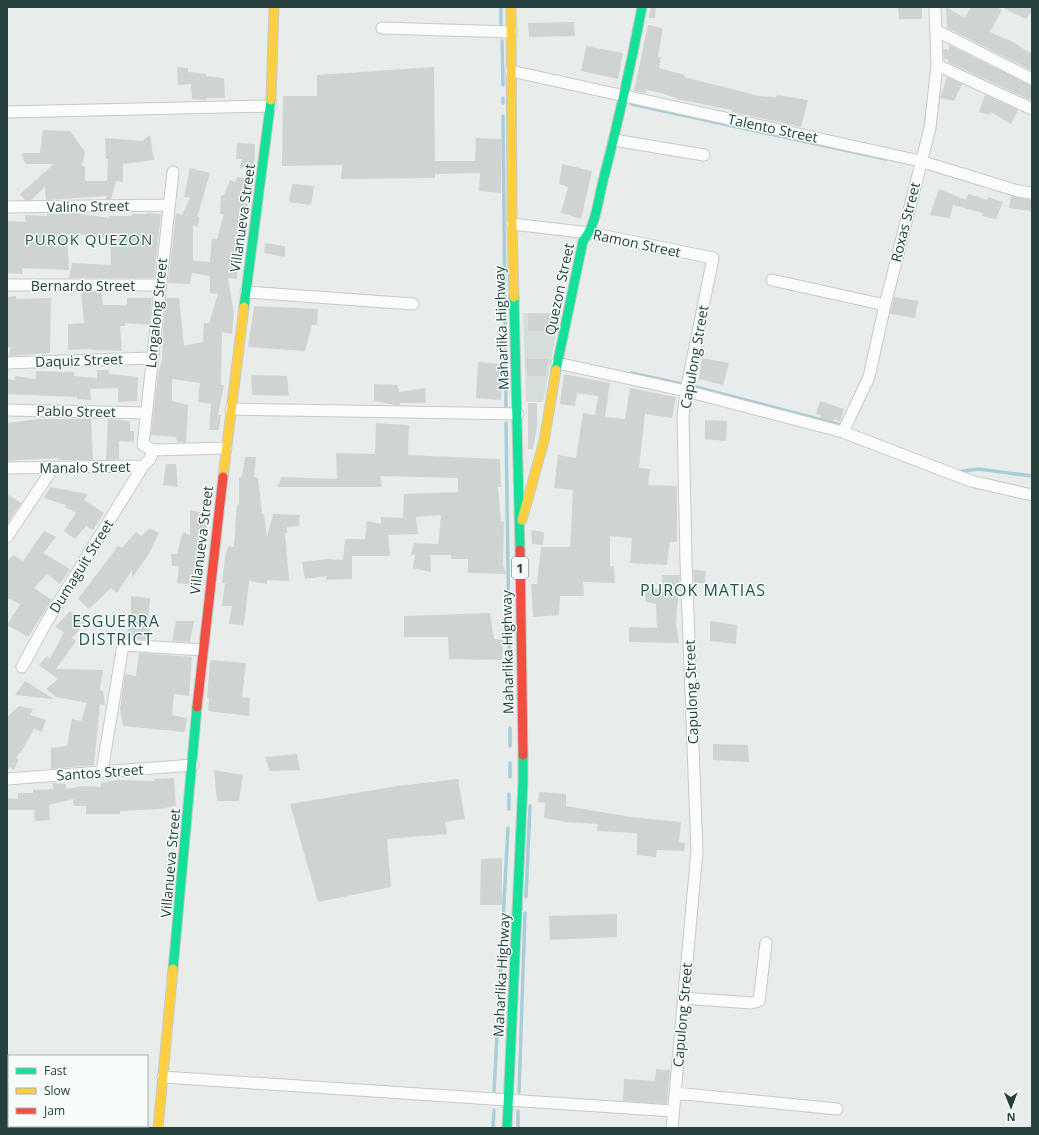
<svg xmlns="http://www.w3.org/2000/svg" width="1039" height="1135" font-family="'Open Sans',sans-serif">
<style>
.built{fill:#d6dedb}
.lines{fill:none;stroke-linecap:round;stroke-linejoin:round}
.stream{stroke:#aacdda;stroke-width:3.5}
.building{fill:#cfd4d3}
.street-casing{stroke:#c5cac8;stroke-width:13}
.fast-casing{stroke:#c3cbc9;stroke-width:11}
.slow-casing{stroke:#c3cbc9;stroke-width:11}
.jam-casing{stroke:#c3cbc9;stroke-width:11}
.street{stroke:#fcfcfc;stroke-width:11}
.fast{stroke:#16e098;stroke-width:9}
.slow{stroke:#ffcf43;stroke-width:9}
.jam{stroke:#f24e42;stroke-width:9}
.labels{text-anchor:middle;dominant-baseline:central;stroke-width:3;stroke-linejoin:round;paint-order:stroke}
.shield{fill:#f7fbfa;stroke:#637976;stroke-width:1}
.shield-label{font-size:13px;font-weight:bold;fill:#24413e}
.street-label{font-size:14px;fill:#24413e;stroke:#f7fbfa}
.neighbourhood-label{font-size:15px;letter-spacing:1px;fill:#20544f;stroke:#f7fbfa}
.quarter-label{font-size:16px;letter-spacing:1px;fill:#20544f;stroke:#f7fbfa}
</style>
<rect width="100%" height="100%" fill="#e8edeb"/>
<!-- built -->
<path class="built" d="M523 313H560L543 402H526Z"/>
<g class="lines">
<!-- stream -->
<path class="stream" d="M501 7V25
M502 41 503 85
M503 98V103
M631 104 886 159
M503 116 506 408
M631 373 682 384
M696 387 841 425
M506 423 510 713
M957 472 979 469 1032 476
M510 746V728
M510 777V763
M509 809V794
M526 897 530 806
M494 1091 508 828
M519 1092 525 913
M493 1128 494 1110
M518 1128V1111"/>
</g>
<!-- building -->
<path class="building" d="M651 7H656L655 18H649Z
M898 7 922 8V19H899Z
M946 7 965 18 971 7H997L1002 10 990 32 1013 42 1032 54V71L947 28Z
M1001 7H1032V11L1026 19Z
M574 22 575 36 529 37 528 23Z
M648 25 663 28 658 57H661L659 68 685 75 684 77 759 96 776 97 777 95 808 100 801 127 732 112V110L681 100 661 93 646 90V93L634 91Z
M949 45 1032 86V101L948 62V59H944L943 49 949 50Z
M586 46 623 53 618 79 581 71Z
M177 67 188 68V72L206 74V76L224 78 225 98H206L207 100 192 99 191 84 178 85Z
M434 67 435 161H475L476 138 502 139 501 193 479 191 480 173 435 174V178L341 179 342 165 282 166 283 96H317V75Z
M947 77 962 84 954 101 940 98Z
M985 95 1018 110 1011 124 991 112 990 115 979 112Z
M43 130 70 131 85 152 82 166H85V181H107L108 159H106L105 138 142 141 150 135 154 160 123 164V182L116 181 111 199H106V196L46 200 45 187 31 200H25L20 194 54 164H25L22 153H40Z
M237 143 255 144 254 167 240 168 242 159H236Z
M562 164 592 171 581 219 561 213 568 187 559 184Z
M190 168 210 173 197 217H199L198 227 193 225V261L210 262 212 239H217L224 214H220L221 195H224L230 180 235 182 237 177 252 179 243 237H234L238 261 237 279 228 278 234 313 232 334 222 332 221 385H224L218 415H221L219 430H209L211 404 198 402 200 383 172 379V401L188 405 186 442H177L176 437 151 435 158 373 162 360 163 328 166 298H179L184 346 203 342 204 323H209L218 294 210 293V276L192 273 190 284 168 283 176 213 182 215 190 198 184 197Z
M292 184 314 186 311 205 289 202Z
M939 189 966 200 968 194 987 200 988 197 1003 202 996 219 982 216 983 213 953 205 950 218 930 215Z
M1011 196 1032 200V211L1009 208Z
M74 213 109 218V216H132V214H147V213L161 214 154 278H69L72 263 111 265 110 237H90V235L67 234 69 270 22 268 23 274 7 273V221L26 222 25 215 47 216V214Z
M265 243 285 246V257L264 253Z
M81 292H101L103 305H127V298H152L149 325 125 323V326H120L122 351 92 350V349L68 350V324L84 323Z
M16 296V299L51 298 50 353 9 356 11 347H7V297Z
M894 297 918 301 915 318 890 314Z
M254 306 318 309 317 325H312L305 351 248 347Z
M528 313 553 314V331H528Z
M702 358 729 363 723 385 699 379Z
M526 359H548L546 376H527Z
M478 362 503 364 501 400 476 398Z
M97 370H109V374L138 377 137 401 118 402V388L90 389 91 400 77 399V397L7 394V379L15 380V376L36 379V371L74 372V376L97 378Z
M564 374 610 383 605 417 625 419 630 388 676 397 672 418 645 414 639 468 650 469 648 485 677 486V542H670L667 565 630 563 632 538 610 536V566H614L615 583 583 582 584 596H560L559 615 533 617 531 584H537L541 547H570L573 490 554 488 558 455 576 458 583 413 595 415 598 396 577 393 575 406 560 404Z
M251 375 287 376 289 396 252 395Z
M374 384 398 385 399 392 425 388 426 403H400V405H395L374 401Z
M820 401 844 409 840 422 834 419 833 422 821 418V415L816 414Z
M528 403H537V427L533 449H528Z
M39 419H91L93 460H58V458L7 461V423Z
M108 419 130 421V431H134V442L119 441V459L106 460Z
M705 420 727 421 726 441 705 439Z
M376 423 409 425 408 455 500 459 501 487H498L501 522 504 521 503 565 506 574 468 573V559H451V555H430L431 572 413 568 415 555H411L414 543 438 544 441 516 439 515 416 517 418 534 388 535 390 556H352V579L326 580 327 576 305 579 302 562 328 559 343 560 345 539H365L367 521 381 524V517L403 518 404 494 458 492V478L380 476 382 487H278L281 477 337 479 336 453 375 454Z
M245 457H256L254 477 258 478 262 514H264L267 537 273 514 300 515 299 526 287 527V533H285L289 581 267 580V584L249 581 244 625 229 624 232 606H222L225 583H222L225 557 228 546 234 547 237 504 239 505V477H242Z
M166 464H176L178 487 163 485Z
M50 487 88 494 84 500 104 513 93 530 86 526 75 539 64 531 76 513 65 507 66 505 44 498Z
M7 494 21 503 7 524Z
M190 510 208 514 203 568H199L200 586 177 583 179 566H172L171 554H177L183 532 190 535Z
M150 528 159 533 149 554 132 578V570L117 593 111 588 89 609 78 599 118 546 122 548 136 532 141 536Z
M531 530 544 532 543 545 532 544Z
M44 531 56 537 43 553 70 569 60 584 47 574 34 588 52 600 28 637 7 625 20 604 7 598V561L14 555 23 561Z
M693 570 706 571 705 583H694Z
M662 575H680L676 622 679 643 629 642V627L657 628 656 604 646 602 644 589H663Z
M131 596 150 598 148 622H151L149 640 126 638 131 614Z
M70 611 86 621 84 625 72 638 76 641 56 669 103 670 100 690 103 691 105 705 100 704 94 765 51 769V748L67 746 72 719 81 721 87 703 56 697 46 689 58 679 39 665 47 656 50 659 64 632 55 627Z
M490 613 494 639 503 640 502 660 449 659 448 637H404V616Z
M176 621H194L190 642 172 641Z
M710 621 737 625 736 644 710 641Z
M139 653 192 657 189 696 174 694 172 715 187 718 185 732 123 726 120 709 125 674 136 676Z
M210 660 246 663 242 697 250 698 249 716 208 711 209 698H207Z
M25 681 54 699 15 695Z
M19 706 33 709 30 715 46 720 42 732 34 729 24 747 16 758 19 759 14 770 10 767 7 770V717Z
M713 744 748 745 749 762 713 760Z
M297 754 300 770 270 771 265 757Z
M214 770 243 775 239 801H217Z
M174 778 176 806 159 809 120 811V814H86V806H74L73 799 49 805 50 820 35 821 34 810H7V798L18 799V793H33V790L54 789 52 783 66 784V789L83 786 101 787V783L118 780 155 781 154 779Z
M458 779 465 819 445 822 447 834 387 839 391 887 318 902 290 804 398 786Z
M539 792 566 794V806L631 817 681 822 679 842 685 843 684 851 657 850 656 857 637 855V833L597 831 598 824 567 822 544 818 545 803 538 802Z
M502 858V905H480L481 859Z
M617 914V937L550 940 549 916Z
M656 1069 670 1070 667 1104 623 1101 624 1079 655 1081Z"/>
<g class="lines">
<defs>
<path id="street" d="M382 28 511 32
M937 31 1032 79
M937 65 1032 109
M511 71 920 161 1018 191 1032 193
M7 112 271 106
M614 140 704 155
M7 207 168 205
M512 224 590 233 713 258 686 391 683 417 686 561 697 851 672 1128
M772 280 885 305
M7 285H159
M246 292 413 304
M7 363 151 358
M557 363 686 391 843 432 971 481 1032 495
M231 409 518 414
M7 410 146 413
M843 432 869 377 885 305 930 128 937 65 935 7
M153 450 143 445 173 172
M7 468 143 466 150 459 153 450 226 448
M7 537 53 468
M22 667 46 623 143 466
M102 771 123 645 202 650
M7 779 193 765
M683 998 751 1003 759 1001 766 943
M163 1077 673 1111
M675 1093 837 1109"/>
<path id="fast" d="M514 297 520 550
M244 307 271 100
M556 370 583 241C596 226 598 200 603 181 618 123 631 65 642 7
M173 969 197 707
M507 1128 523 782V755"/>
<path id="slow" d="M511 7 512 224 514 297
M271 100 274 7
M223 477 244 307
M522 520 544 441 556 370
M158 1128 173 969"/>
<path id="jam" d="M520 550 523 755
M197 707 223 477"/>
</defs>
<!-- street casing -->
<use href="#street" class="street-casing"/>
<!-- fast casing -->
<use href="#fast" class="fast-casing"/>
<!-- slow casing -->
<use href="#slow" class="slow-casing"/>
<!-- jam casing -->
<use href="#jam" class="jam-casing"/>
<!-- street -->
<use href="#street" class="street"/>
<!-- fast -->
<use href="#fast" class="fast"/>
<!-- slow -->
<use href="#slow" class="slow"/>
<!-- jam -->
<use href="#jam" class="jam"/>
</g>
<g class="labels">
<!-- shield labels -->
<rect class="shield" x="512" y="557" width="16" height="22" rx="3"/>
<g class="shield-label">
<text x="520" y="568">1</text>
</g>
<!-- street labels -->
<g class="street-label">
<text transform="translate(773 128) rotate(12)">Talento Street</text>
<text transform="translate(88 206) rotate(-1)">Valino Street</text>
<text transform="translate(242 218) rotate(-82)">Villanueva Street</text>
<text transform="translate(905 222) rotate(-76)">Roxas Street</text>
<text transform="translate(637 243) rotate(12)">Ramon Street</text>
<text x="83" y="285">Bernardo Street</text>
<text transform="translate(559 289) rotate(-78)">Quezon Street</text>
<text transform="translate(156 313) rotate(-84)">Longalong Street</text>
<text transform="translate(501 328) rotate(-92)">Maharlika Highway</text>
<text transform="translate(694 357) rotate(-80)">Capulong Street</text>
<text transform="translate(79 360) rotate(-2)">Daquiz Street</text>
<text transform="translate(76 411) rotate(1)">Pablo Street</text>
<text transform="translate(85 467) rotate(-1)">Manalo Street</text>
<text transform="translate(201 540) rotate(-83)">Villanueva Street</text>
<text transform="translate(81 566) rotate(-58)">Dumaguit Street</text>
<text transform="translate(507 652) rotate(-91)">Maharlika Highway</text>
<text transform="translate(691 692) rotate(-92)">Capulong Street</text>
<text transform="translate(100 772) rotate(-4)">Santos Street</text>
<text transform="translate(170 863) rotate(-85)">Villanueva Street</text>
<text transform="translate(501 975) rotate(-87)">Maharlika Highway</text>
<text transform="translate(682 1015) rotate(-85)">Capulong Street</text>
</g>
<!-- neighbourhood labels -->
<g class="neighbourhood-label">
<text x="89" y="239">PUROK QUEZON</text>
</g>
<!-- quarter labels -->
<g class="quarter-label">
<text x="703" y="590">PUROK MATIAS</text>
<text x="116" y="621">ESGUERRA<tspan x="116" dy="18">DISTRICT</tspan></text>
</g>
</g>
<!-- border -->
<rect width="1039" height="1135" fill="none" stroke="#24413e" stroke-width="16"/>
<!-- legend -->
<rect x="8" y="1055" width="140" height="72" fill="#f7fbfa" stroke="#a3b1af"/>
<rect x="16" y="1068" width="20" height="6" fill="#16e098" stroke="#a3b1af"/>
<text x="44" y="1075" font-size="12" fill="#24413e">Fast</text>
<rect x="16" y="1088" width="20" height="6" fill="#ffcf43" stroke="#a3b1af"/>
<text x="44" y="1095" font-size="12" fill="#24413e">Slow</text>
<rect x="16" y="1108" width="20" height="6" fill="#f24e42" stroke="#a3b1af"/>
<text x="44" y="1115" font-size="12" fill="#24413e">Jam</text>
<!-- north arrow -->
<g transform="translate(1011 1107) rotate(179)" stroke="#f7fbfa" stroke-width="3" paint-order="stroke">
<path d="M0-3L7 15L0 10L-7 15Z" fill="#24413e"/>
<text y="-6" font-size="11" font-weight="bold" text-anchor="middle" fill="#24413e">N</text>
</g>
</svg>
